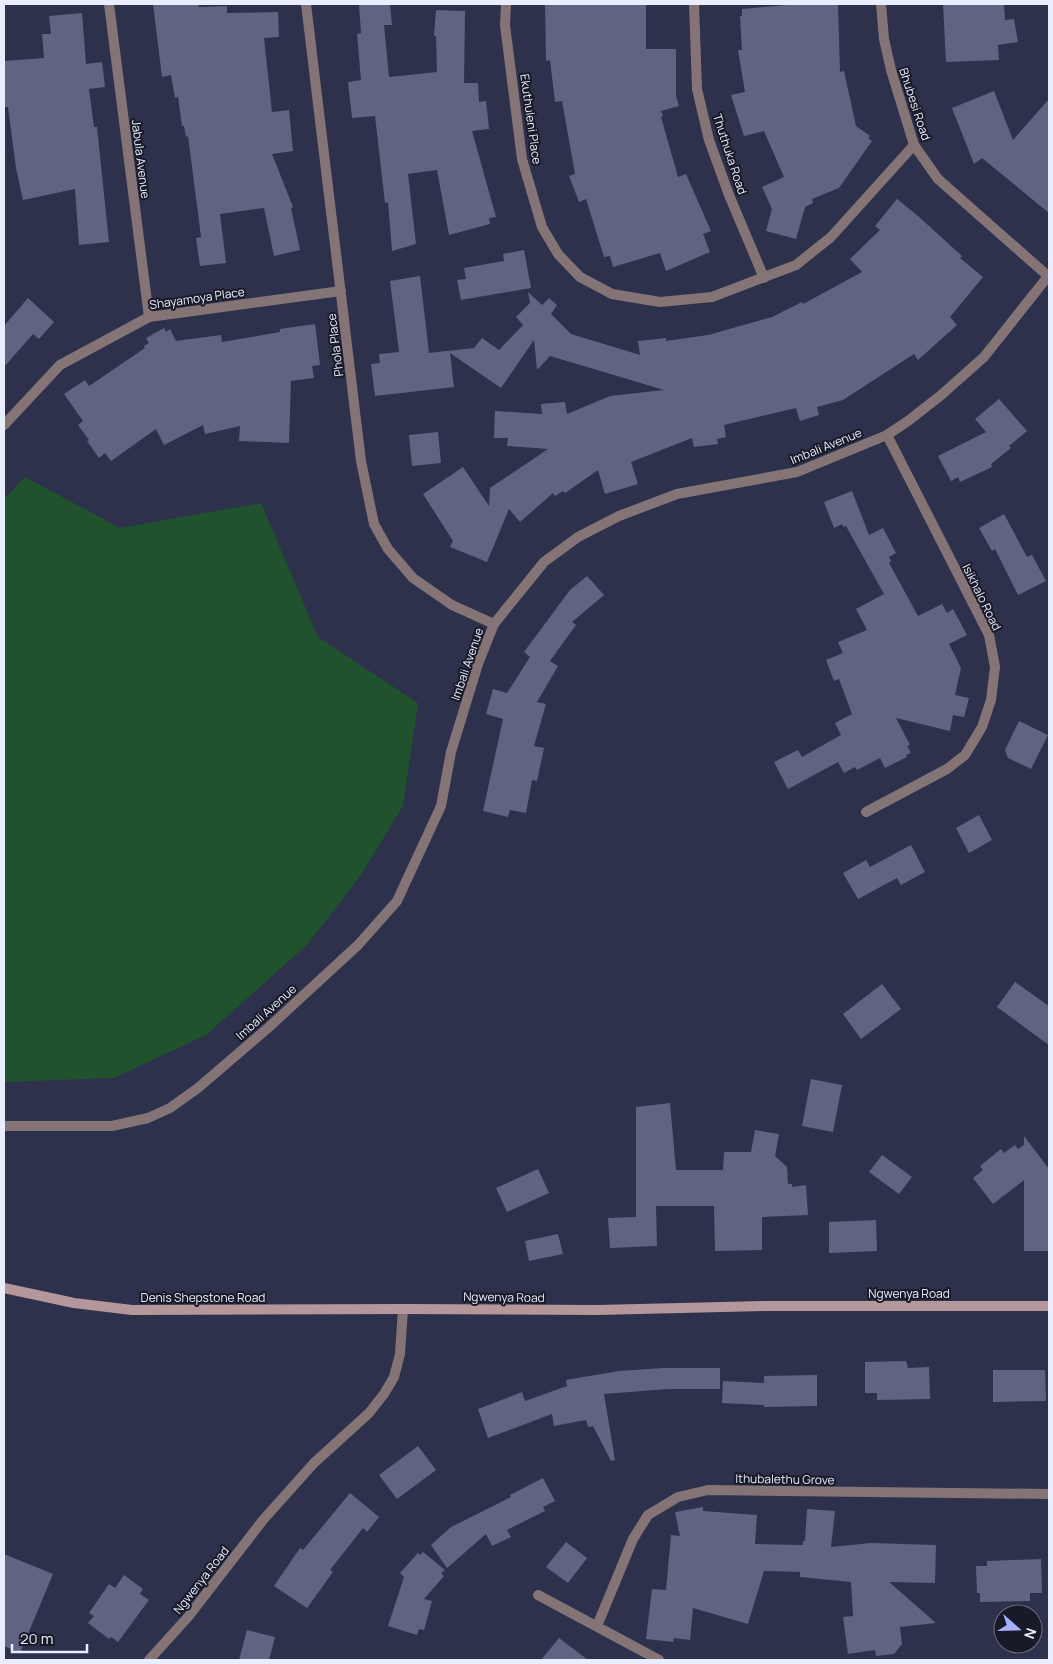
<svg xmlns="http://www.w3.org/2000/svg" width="1053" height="1664" font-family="Manrope,sans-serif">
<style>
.green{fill:#20522d}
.building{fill:#5f6482}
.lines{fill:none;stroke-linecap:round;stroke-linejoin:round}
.street{stroke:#857476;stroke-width:10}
.secondary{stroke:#b3979b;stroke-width:10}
.labels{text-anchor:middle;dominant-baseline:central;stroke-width:4;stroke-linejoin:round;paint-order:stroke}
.street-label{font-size:12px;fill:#e9edfe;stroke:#191a27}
</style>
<rect width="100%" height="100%" fill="#2e314c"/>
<!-- green -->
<path class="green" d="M25 477 120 528 261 503 318 637 418 703 403 806 361 875 307 945 206 1035 114 1078 4 1082V499Z"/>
<!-- building -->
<path class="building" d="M153 4H198L199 7 227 6V13L278 12 279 37 264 38 272 112 289 110 293 151 272 154 293 207 291 208 300 250 274 256 264 208 220 214 226 263 200 266 196 238 201 237 188 136 186 137 184 126H182L178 97 175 98 171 75 162 77Z
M359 4H390L392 25H384L389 77 437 72 436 36H434L436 10 465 11 464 83H478L479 102 486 101 489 129 472 131 496 217 489 218 490 224 449 235 437 170 408 174 416 244 392 251 388 202 385 203 375 116 352 118 348 82 361 80 357 34 361 33Z
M545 4 646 5V49H676V96L679 106 661 111 663 116 661 117 678 177 686 174 711 231 703 234 710 252 666 271 660 253 613 267 610 256 604 257 586 199 579 202 569 176 575 174 562 101 555 102 550 60 546 61Z
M798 4H838L840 72 844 71 856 126 870 136 868 138 872 141 839 188 812 199 813 203 805 207 796 239 766 231 772 209 762 187 784 177 764 131 744 136 731 95 745 92 738 50H742L740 16H742V9Z
M943 4H1004L1005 20 1014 19 1018 42 998 45 999 60 946 62Z
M82 13 86 64 102 62 105 87 89 89 94 127H97L109 242 79 245 75 189 23 200 16 168 8 107H4V61L44 58 42 34H51L49 16Z
M994 91 1013 140 1049 99V213L982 158 974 164 952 108Z
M897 199 918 216 962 256 960 258 983 277 950 317 957 325 918 360 914 354 843 400 817 407 819 415 800 421 796 408 724 425 726 437 717 439 718 444 694 447 692 438 631 462 638 484 605 494 598 470 565 493 563 491 555 496 553 493 520 522 509 509 487 562 450 547 453 541 423 494 463 467 489 506 490 488 548 449 507 446 508 438H494L495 411 542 414 541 404 565 402 567 414 610 396 664 390 550 356 537 370 534 340 501 388 450 353 454 387 375 396 371 364 380 363 379 354 399 352 390 281 420 276 429 353 474 348 482 338 499 350 523 325 516 317 530 303 528 292 542 305 549 298 557 305 551 314 571 334 640 355 638 341 666 338V341L708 335 772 317 802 302 803 304 862 272 850 259 880 230 875 226Z
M524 250 531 288 461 300 457 280 466 279 464 268 504 261 503 254Z
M28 298 54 322 39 339 33 334 4 367V326Z
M315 324 320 365 312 366 314 378 291 381 289 443 239 441 240 426 205 434 203 425 164 445 156 429 111 461 105 453 99 458 87 441 89 440 78 425 83 421 64 394 85 380 89 386 145 348 144 346 149 343 146 338 164 328 166 332 170 329 176 341 221 335 222 342 280 332V329Z
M999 399 1027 431 1009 446 1011 448 991 464 992 467 960 482 958 477 951 481 938 456 986 432 975 419Z
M438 432 441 463 412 466 409 435Z
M852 491 869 535 883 528 896 553 889 557 891 561 889 563 918 616 942 604 947 613 953 609 967 635 949 644 961 668 955 695 969 698 964 717 953 715 950 731 896 718 910 745 907 746 911 753 906 755 907 757 885 768 880 758 857 770 855 767 844 773 838 762 788 789 774 762 798 750 802 757 841 735 835 723 852 714 839 679 834 681 826 660 843 653 838 642 867 630 856 609 884 594 846 526 843 527 842 524 834 528 824 502Z
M1004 514 1027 557 1032 555 1046 581 1018 595 995 549 992 551 979 528Z
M587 576 604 595 572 622 576 625 550 661 558 666 537 702 546 704 534 746 544 748 537 781 532 780 526 813 510 810 508 817 483 811 503 719 486 714 493 689 507 693 530 657 524 652 570 590Z
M1019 721 1048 735 1031 769 1008 758 1005 750Z
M979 815 992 840 969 853 956 828Z
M911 845 925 872 901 885 897 878 858 899 843 873 866 860 870 867Z
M1015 982 1049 1006V1045L997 1007Z
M882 984 901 1009 861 1039 843 1014Z
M811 1079 842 1085 833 1132 802 1126Z
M670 1103 676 1170H723L724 1152H751L755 1130 779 1134 775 1156 787 1167 788 1184H792V1187L806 1185 808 1215 762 1217V1250L715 1251 714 1206H656L657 1246 610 1248 608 1218 636 1217V1107Z
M1024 1136 1049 1169V1251H1024V1180L993 1204 973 1178 983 1170 980 1166 1001 1149 1004 1153 1015 1145 1018 1149 1024 1145Z
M882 1155 912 1177 899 1194 869 1172Z
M538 1169 549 1193 507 1212 496 1188Z
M876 1220 877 1251 829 1253V1222Z
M558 1234 563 1254 529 1261 525 1241Z
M906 1361 908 1368 929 1367 930 1399 877 1400V1393H865V1362Z
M663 1368H720V1389H668L604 1394 615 1460 611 1461 593 1426 588 1427 586 1420 554 1426 552 1414 488 1438 478 1409 522 1392 525 1401 567 1386 566 1380 619 1371Z
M993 1370H1045L1046 1401 993 1402Z
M817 1375V1406L764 1407V1405L722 1403 723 1381 764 1383V1376Z
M418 1446 436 1470 397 1499 379 1475Z
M543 1478 555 1501 543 1507 545 1511 507 1530 511 1537 492 1546 486 1534 447 1568 431 1545 451 1527 511 1497 510 1495Z
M350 1493 379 1517 367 1532 363 1528 330 1570 333 1572 307 1608 274 1586 300 1548 303 1550Z
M703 1507V1511L757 1515 755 1544 803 1545V1541H805L807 1509 835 1511 831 1547 871 1543 936 1545 935 1583 889 1582 936 1623 900 1627 902 1644 894 1654 876 1656 875 1650 848 1654 843 1617 853 1616 851 1582 800 1577V1572L764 1571 748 1624 693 1608 690 1640 674 1638 673 1642 646 1639 652 1589 666 1590 671 1535 680 1536 675 1512Z
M566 1542 587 1558 568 1583 546 1567Z
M423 1552 445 1570 441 1573 444 1576 424 1599 432 1601 424 1630 419 1629 417 1635 388 1626 404 1577 400 1573 418 1553 420 1555Z
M4 1554 53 1574 20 1653 4 1646Z
M1041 1559 1042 1593H1030V1601L980 1602V1593H977L976 1566H987V1561Z
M124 1575 143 1589 140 1594 149 1600 118 1642 111 1637 109 1639 88 1623 94 1616 89 1613 109 1584 115 1588Z
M247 1630 275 1637 269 1660H239Z
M559 1638 588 1660H541Z"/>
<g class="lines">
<!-- street -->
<path class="street" d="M109 4 149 317
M306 4 361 461 374 524 388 549 413 578 452 605 494 624
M506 4 505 25 522 159 542 227 558 254 580 277 612 294 660 302 712 297 796 265 831 237 914 145
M694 4 697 89 709 140 729 195 764 278
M881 4 884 39 891 70 914 145 938 179 1048 276
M4 425 60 365 149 317 341 291
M866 812 947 769 965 755 982 727 991 700 995 667 989 635 887 435
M4 1126H112L148 1118 170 1108 198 1088 269 1027 358 945 397 901 441 806 451 752 478 664 494 624 544 562 578 537 619 516 677 494 797 472 887 435 908 421 940 396 984 357 1049 275
M538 1595 659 1660
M597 1626 633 1539 648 1515 678 1497 708 1490 1049 1494
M149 1660 188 1617 263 1520 314 1463 369 1413 384 1394 394 1377 400 1354 403 1309"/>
<!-- secondary -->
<path class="secondary" d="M4 1288 74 1303 132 1310 403 1309 597 1310 764 1306H1049"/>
</g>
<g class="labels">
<!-- street labels -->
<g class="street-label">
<text transform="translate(915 104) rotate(72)">Bhubesi Road</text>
<text transform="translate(531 119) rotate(82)">Ekuthuleni Place</text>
<text transform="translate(730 154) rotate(72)">Thuthuka Road</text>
<text transform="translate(141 159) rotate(83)">Jabula Avenue</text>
<text transform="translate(197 298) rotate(-8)">Shayamoya Place</text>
<text transform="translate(335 345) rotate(-97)">Phola Place</text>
<text transform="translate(826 446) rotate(-22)">Imbali Avenue</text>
<text transform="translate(982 597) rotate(64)">Isikhalo Road</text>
<text transform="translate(467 664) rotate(-71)">Imbali Avenue</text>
<text transform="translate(266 1012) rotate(-42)">Imbali Avenue</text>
<text x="909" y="1293">Ngwenya Road</text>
<text x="203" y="1297">Denis Shepstone Road</text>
<text transform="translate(504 1297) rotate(1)">Ngwenya Road</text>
<text transform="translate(785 1479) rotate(1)">Ithubalethu Grove</text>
<text transform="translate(201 1580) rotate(-52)">Ngwenya Road</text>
</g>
</g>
<!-- border -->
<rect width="1053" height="1664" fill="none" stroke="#e9edfe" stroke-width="10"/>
<!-- north arrow -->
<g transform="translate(1018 1629) rotate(110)"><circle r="24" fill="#191a27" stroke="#6c6e7d"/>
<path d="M0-4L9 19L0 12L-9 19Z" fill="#a6b1fc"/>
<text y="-8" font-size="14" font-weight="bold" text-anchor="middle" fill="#e9edfe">N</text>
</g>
<!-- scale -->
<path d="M12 1644v8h75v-8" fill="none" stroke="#e9edfe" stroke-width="2.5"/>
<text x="20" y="1644" font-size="15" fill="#e9edfe" stroke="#191a27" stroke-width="4" paint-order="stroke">20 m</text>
</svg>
